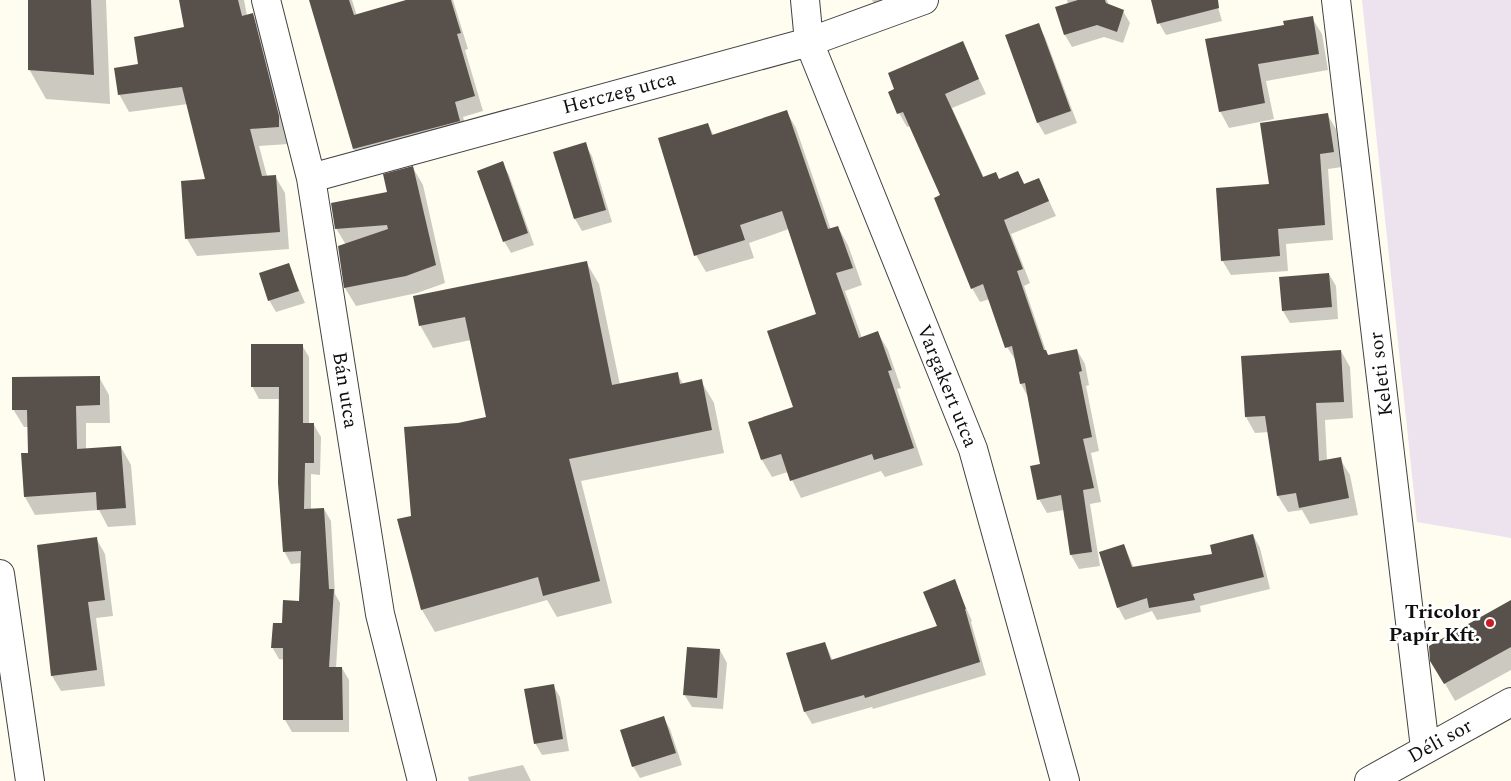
<svg xmlns="http://www.w3.org/2000/svg" width="1511" height="781" font-family="Spectral,serif">
<style>
.industrial{fill:#ece3ee}
.shadow{fill:#0003}
.building{fill:#58504a}
.lines{fill:none;stroke-linecap:round;stroke-linejoin:round}
.minor-casing{stroke:#424242;stroke-width:30}
.minor{stroke:#fff;stroke-width:28}
.poi-dot{fill:#c71e25;stroke:#fff;stroke-width:2}
.labels{text-anchor:middle;dominant-baseline:central;stroke-width:5;stroke-linejoin:round;paint-order:stroke}
.street-label{font-size:20px;fill:#0f0f0f;stroke:#fff}
.poi-label{font-size:20px;font-weight:bold;fill:#0f0f0f;stroke:#fff;text-anchor:end}
</style>
<rect width="100%" height="100%" fill="#fffcf0"/>
<!-- industrial -->
<path class="industrial" d="M1362 0H1511V538L1417 522Z"/>
<!-- shadow -->
<path class="shadow" d="M29 0H106L110 104 46 99 29 69Z
M180 0H244L247 16 253 15 263 32 288 144 259 146 267 176H275L285 193 289 249 197 256 187 239 207 180 188 104 129 112 119 94 139 66 185 28Z
M311 0H352L357 16 411 0H453L468 49 465 50 483 111 463 117 468 136 362 164 354 149Z
M872 0H924L880 13Z
M1067 0H1107L1109 6 1123 11 1130 23 1123 43 1104 37 1072 47 1065 35 1057 8 1068 4Z
M1152 0H1216L1222 21 1166 35 1159 23Z
M1312 18 1322 34 1328 70 1266 81 1274 119 1229 128 1220 111 1285 26Z
M1038 25 1045 37 1077 123 1045 135 1038 123 1007 36Z
M962 43 986 94 952 108 984 178 1000 180 1018 173 1025 185 1039 179 1056 216 1011 234 1030 283 1024 286 1047 354 1049 356 1077 350 1085 364 1089 385 1086 386 1099 451 1091 453 1101 502 1090 504 1100 566 1079 569 1071 555 1064 510 1047 513 1039 499 1041 465 1028 397 1021 384 1016 361 1007 347 990 299 980 302 972 288 942 196 910 126 907 127 899 113Z
M786 111 796 128 831 230 838 227 848 245 862 285 845 291 862 338 878 333 888 350 901 388 897 389 923 465 885 477 881 471 801 498 788 472 772 477 762 460 795 407 818 315 789 229 749 243 754 258 706 272 696 255 708 124 714 136Z
M1327 114 1336 129 1342 167 1328 169 1333 240 1286 244 1288 271 1231 275 1222 260 1271 186Z
M585 144 592 156 612 222 582 231 575 219Z
M502 163 509 175 534 245 511 253 504 241Z
M413 168 423 185 445 283 417 293 356 306 345 288 339 247 346 245 336 228 389 193Z
M586 262 599 284 620 385 677 374 684 385 701 381 714 403 724 453 581 481 612 603 557 617 547 600 435 632 422 610 399 520 412 517 459 424 487 418 471 340 433 348 420 325Z
M288 264 305 303 276 312 269 300Z
M1329 274 1336 286 1338 319 1290 323 1283 311Z
M302 345 309 357V424L314 425 321 437 320 475 311 474V510L324 509 331 521 335 594 340 603 336 668H342L349 680V732H292L285 720V660L279 659 272 647 283 624 300 603 302 563 291 564 284 551 280 399H259L252 386Z
M1341 351 1350 367 1353 418 1325 420 1327 461 1340 459 1350 475 1358 515 1310 524 1302 510 1288 512 1278 496 1269 432 1255 433 1246 417Z
M99 377 109 395 110 423H86V450L121 447 131 465 136 525 108 527 99 510 35 515 25 497 22 454H29V427H24L13 409Z
M1253 535 1260 548 1270 589 1200 606 1201 612 1157 620 1152 611 1125 620 1118 607 1124 545 1134 568 1213 555Z
M96 538 105 554 113 616 96 618 105 686 61 691 52 676Z
M954 581 972 621 971 622 986 675 873 709 872 707 812 724 805 712 788 654 825 643 833 661 939 627Z
M1511 601V670L1455 701 1432 661Z
M720 650 727 663 723 709 692 707 684 694Z
M553 685 560 697 569 751 542 755 535 743Z
M663 717 670 729 682 765 640 778 633 766Z
M523 765 531 781H469L468 777Z"/>
<!-- building -->
<path class="building" d="M28 0H91L94 75 28 70Z
M179 0H238L242 16 253 13 279 116V127L250 129 262 176 276 175 280 232 185 239 181 181 205 179 182 87 118 95 114 68 138 64 134 37 184 27Z
M309 0H349L354 15 406 0H451L461 33 457 34 475 96 455 102 460 121 353 149Z
M1078 0H1105L1106 3 1124 10 1117 32 1097 25 1064 35 1055 7Z
M1151 0H1218L1219 8 1157 24Z
M1313 16 1319 54 1258 64 1265 103 1219 112 1205 39 1284 25 1283 21Z
M1039 23 1071 111 1037 123 1005 35Z
M963 41 979 79 945 94 983 177 996 172 999 179 1018 171 1024 184 1039 178 1049 201 1004 220 1023 269 1017 271 1044 350H1046L1048 355 1077 349 1082 371 1079 372 1092 437 1083 439 1094 488 1083 490 1092 552 1070 555 1061 495 1037 500 1030 466 1040 464 1025 383 1020 384 1012 346 1005 348 983 284 971 289 934 198 940 195 903 112 897 114 888 92 894 89 888 73Z
M787 110 828 229 838 226 853 268 836 273 859 338 878 331 892 370 888 371 914 448 874 460 872 454 790 481 781 454 761 460 748 422 793 407 767 331 816 314 782 211 740 225 745 240 694 256 658 138 708 123 712 135Z
M1328 113 1334 152 1320 154 1325 225 1278 229 1280 256 1221 261 1216 188 1269 184 1260 123Z
M586 142 606 210 574 219 553 152Z
M503 161 528 233 503 242 477 171Z
M413 166 436 265 406 276 344 288 338 246 388 229 387 225 335 229 331 203 387 192 383 174Z
M587 261 612 385 678 372 680 384 702 379 712 430 569 459 600 581 543 596 538 577 421 610 397 519 411 516 404 427 458 423 486 417 465 317 419 326 413 296Z
M289 263 299 291 268 301 259 273Z
M1329 273 1332 307 1282 311 1279 277Z
M251 344H303V423H314V463H305L304 509 324 508 329 589H334L329 667H342L343 720H283V648H271L273 623H282L283 600 299 601 301 551 283 552 278 483 279 387H251Z
M1341 350 1344 402 1316 403 1319 461 1341 457 1349 498 1299 508 1296 493 1277 496 1265 416 1245 417 1241 356Z
M100 376V405L76 406 77 449 121 446 126 508 97 510 96 492 24 497 21 453H28L27 410H12V377Z
M1253 534 1264 577 1193 594 1195 600 1149 608 1147 598 1117 608 1099 552 1124 544 1132 567 1212 554 1210 545Z
M97 537 105 600 88 602 97 670 51 676 37 545Z
M955 579 966 609H965L980 662 865 698 864 695 804 712 786 653 825 642 831 660 937 626 923 592Z
M1511 600V647L1444 684 1430 661 1429 646Z
M687 647 720 649 717 698 683 695Z
M554 684 563 739 534 744 524 689Z
M664 716 676 753 632 767 620 730Z"/>
<g class="lines">
<defs>
<path id="minor" d="M266 0 311 178 380 614 422 781
M805 0 809 42 973 449 1065 781
M1336 0 1425 748
M311 178 809 42 924 0
M0 574 30 781
M1369 781 1511 702"/>
</defs>
<!-- minor casing -->
<use href="#minor" class="minor-casing"/>
<!-- minor -->
<use href="#minor" class="minor"/>
</g>
<!-- markers -->
<circle class="poi-dot" cx="1490" cy="623" r="5"/>
<g class="labels">
<!-- street labels -->
<g class="street-label">
<text transform="translate(619 93) rotate(-15)">Herczeg utca</text>
<text transform="translate(1381 374) rotate(-97)">Keleti sor</text>
<text transform="translate(947 386) rotate(68)">Vargakert utca</text>
<text transform="translate(345 390) rotate(81)">Bán utca</text>
<text transform="translate(1440 741) rotate(-29)">Déli sor</text>
</g>
<!-- poi labels -->
<g class="poi-label">
<text x="1480" y="612">Tricolor<tspan x="1480" dy="23">Papír Kft.</tspan></text>
</g>
</g>
</svg>
